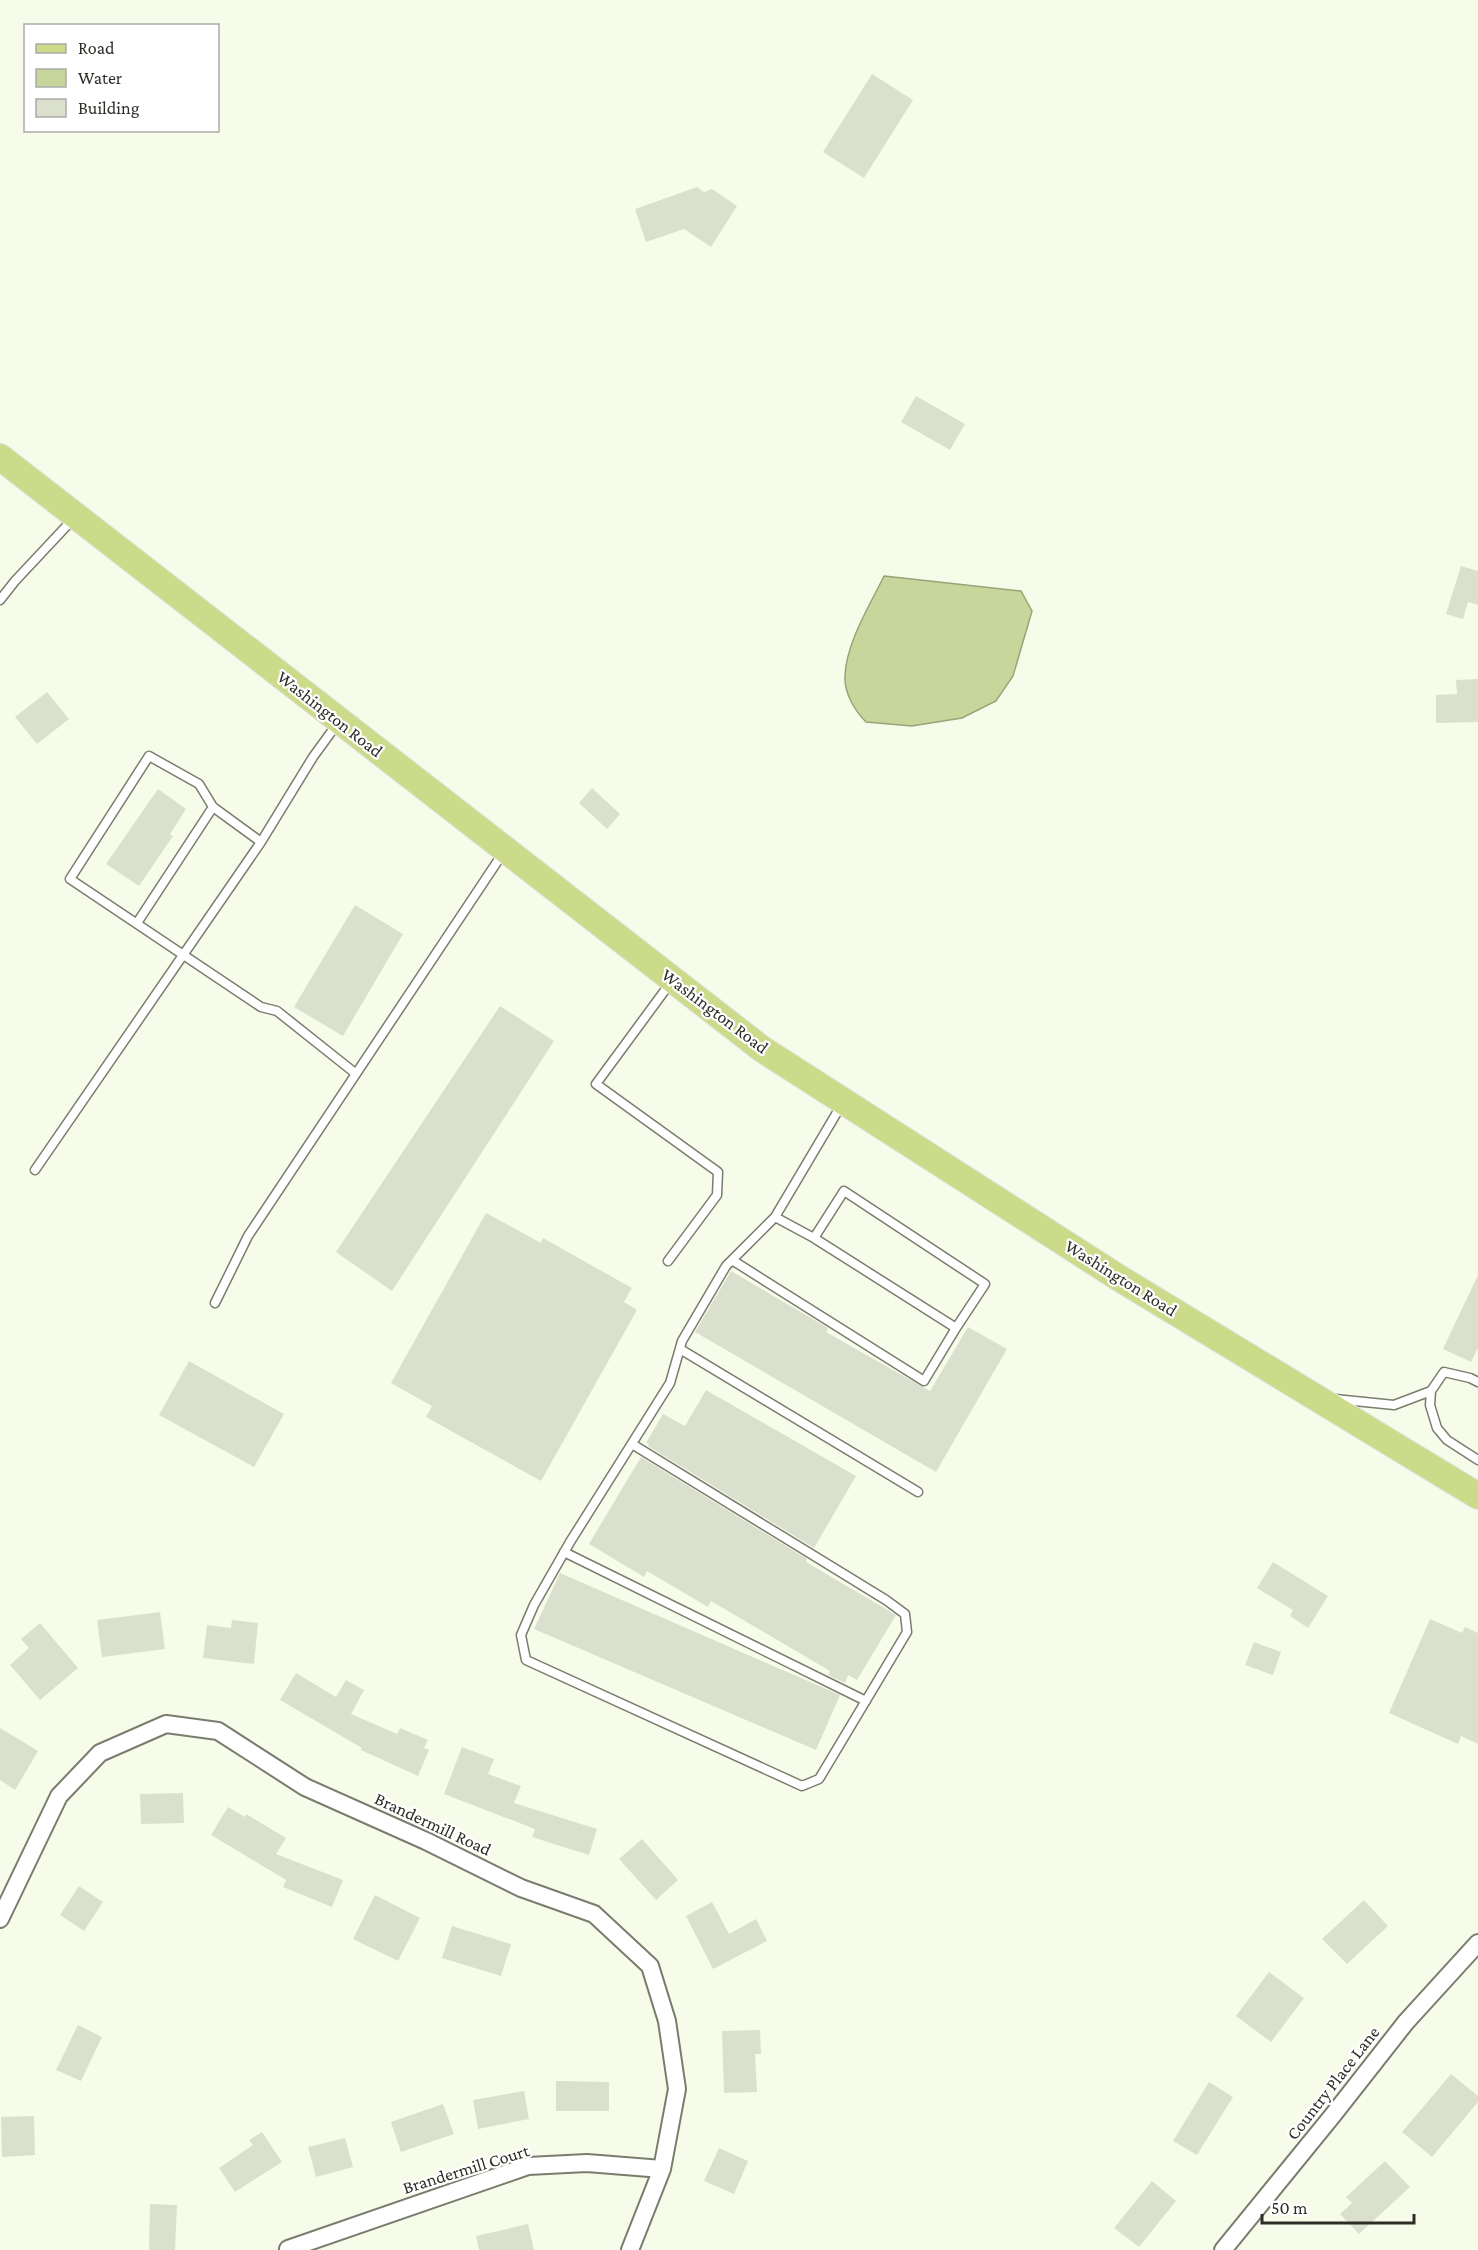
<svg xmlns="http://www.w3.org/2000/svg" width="1478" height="2250" font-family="'Crimson Pro',serif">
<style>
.water{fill:#c7d69a;stroke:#98a478;stroke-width:1.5}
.building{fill:#dbe0ce}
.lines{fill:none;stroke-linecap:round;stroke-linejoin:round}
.lane-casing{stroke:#797d6d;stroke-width:11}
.street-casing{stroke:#797d6d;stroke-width:20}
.primary-casing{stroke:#e1e2e1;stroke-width:28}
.lane{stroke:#fff;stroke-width:8}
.street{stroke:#fff;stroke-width:16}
.primary{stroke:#cbdb89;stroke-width:26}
.labels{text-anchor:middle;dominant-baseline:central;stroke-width:4.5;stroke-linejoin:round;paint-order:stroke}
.street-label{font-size:18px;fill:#2c2e27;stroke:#fff}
</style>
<rect width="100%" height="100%" fill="#f7fcea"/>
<!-- water -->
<path class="water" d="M884 576 1021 591 1032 611 1013 676 996 701 962 718 912 726 866 722C855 711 844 693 845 676 846 643 870 605 884 576Z"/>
<!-- building -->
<path class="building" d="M872 74 913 100 864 178 823 152Z
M697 187 704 192 712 189 737 206 711 247 684 229 646 242 635 209Z
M916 396 965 424 950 450 901 422Z
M1461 566 1478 571V605L1468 602 1463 619 1446 614Z
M1478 679V722L1436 723V695L1457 694 1456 680Z
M47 692 69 719 37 744 15 717Z
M592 788 620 814 607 829 579 803Z
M158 789 186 809 170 834 173 836 139 886 106 864Z
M355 905 403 934 343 1036 294 1007Z
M500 1006 554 1041 392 1291 336 1252Z
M486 1213 541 1243 543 1238 632 1288 624 1302 637 1310 541 1481 426 1417 432 1406 391 1383Z
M731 1271 828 1328 826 1332 930 1391 968 1327 1007 1349 936 1472 695 1332Z
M1478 1275V1348L1471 1362 1443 1349Z
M189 1361 284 1414 254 1467 159 1415Z
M706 1390 856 1476 814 1548 648 1446 649 1444 646 1443 663 1414 685 1426Z
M641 1457 807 1559 806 1562 896 1615 857 1680 848 1675 845 1683 828 1675 830 1671 711 1601 708 1607 647 1571 644 1577 589 1544Z
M1273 1562 1328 1596 1308 1628 1290 1616 1293 1610 1257 1588Z
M560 1573 840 1695 816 1750 534 1629Z
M160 1612 165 1649 102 1657 97 1620Z
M1430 1619 1462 1633 1465 1627 1478 1633V1744L1461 1736 1458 1744 1389 1713Z
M232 1620 258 1623 254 1664 203 1658 207 1625 231 1628Z
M40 1623 78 1668 40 1700 10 1665 29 1648 21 1639Z
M1254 1642 1281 1652 1273 1675 1245 1665Z
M296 1673 336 1697 346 1680 364 1690 351 1714 397 1734 400 1728 428 1740 424 1748 429 1750 418 1776 361 1750 362 1748 280 1700Z
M0 1728 38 1751 15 1790 0 1780Z
M462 1747 494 1759 488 1774 521 1786 514 1803 597 1829 589 1855 532 1837 535 1829 444 1794Z
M183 1793 184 1823 141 1824 140 1794Z
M228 1807 245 1817 246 1814 286 1838 276 1854 343 1880 332 1907 283 1887 286 1880 211 1835Z
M642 1839 678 1880 656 1900 619 1859Z
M79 1886 103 1902 84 1931 60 1915Z
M375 1895 420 1918 398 1961 353 1939Z
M1364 1900 1388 1926 1347 1964 1322 1939Z
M712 1902 729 1934 756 1919 767 1941 713 1969 686 1916Z
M452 1926 511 1944 501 1976 442 1958Z
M1269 1972 1304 1998 1271 2042 1236 2016Z
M78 2025 102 2037 81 2081 56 2070Z
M760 2030 761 2054H755L757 2092 724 2093 722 2031Z
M1451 2074 1478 2096V2102L1432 2157 1402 2132Z
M556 2081 609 2082V2111H556Z
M1209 2082 1233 2097 1197 2155 1173 2141Z
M524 2091 529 2119 478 2129 473 2100Z
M443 2104 454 2134 401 2152 391 2122Z
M34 2116 35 2155 2 2157 1 2117Z
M262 2132 282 2162 235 2192 219 2168 253 2145 249 2140Z
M345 2138 353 2167 316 2177 308 2147Z
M719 2148 748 2161 734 2194 704 2181Z
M1385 2161 1410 2187 1359 2234 1340 2214 1352 2203 1346 2197Z
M1152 2181 1176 2201 1139 2247 1114 2228Z
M150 2204 177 2205 175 2250H149Z
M528 2224 534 2250H479L476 2236Z"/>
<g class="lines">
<defs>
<path id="lane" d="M0 600 15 581 74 518
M261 842 213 807 199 784 149 756 70 879 261 1007 277 1011 355 1073
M137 923 213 807
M35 1170 261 842 313 757 337 724
M775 1217 814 1238 956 1328 985 1284 844 1191 814 1238
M732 1260 924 1381 956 1328
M668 1261 717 1195 718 1172 596 1084 671 982
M215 1303 248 1236 503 853
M680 1349 918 1492
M1478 1382 1470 1378 1444 1372 1431 1391 1430 1405 1437 1428 1447 1440 1478 1460
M1335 1399 1394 1405 1431 1391
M632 1444 886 1600 905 1614 907 1632 819 1779 802 1786 526 1660 521 1635 534 1605 570 1542 670 1383 682 1341 726 1266 775 1217 842 1104
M564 1552 866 1701"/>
<path id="street" d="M0 1919 59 1796 100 1753 166 1724 218 1731 305 1787 426 1841 521 1888 594 1914 650 1966 667 2021 677 2089 662 2169 630 2250
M288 2249 528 2166 587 2163 662 2169
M1223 2250 1333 2115 1406 2022 1478 1943"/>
<path id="primary" d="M0 457 762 1049 1119 1278 1478 1496"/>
</defs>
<!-- lane casing -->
<use href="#lane" class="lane-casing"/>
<!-- street casing -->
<use href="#street" class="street-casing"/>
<!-- primary casing -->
<use href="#primary" class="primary-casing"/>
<!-- lane -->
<use href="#lane" class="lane"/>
<!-- street -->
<use href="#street" class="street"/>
<!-- primary -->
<use href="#primary" class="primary"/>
</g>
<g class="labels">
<!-- street labels -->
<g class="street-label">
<text transform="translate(330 714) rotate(38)">Washington Road</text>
<text transform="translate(715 1011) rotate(37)">Washington Road</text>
<text transform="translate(1121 1278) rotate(32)">Washington Road</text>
<text transform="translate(433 1824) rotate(25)">Brandermill Road</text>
<text transform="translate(1333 2083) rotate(-52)">Country Place Lane</text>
<text transform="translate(466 2169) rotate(-17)">Brandermill Court</text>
</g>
</g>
<!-- legend -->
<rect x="24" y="24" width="195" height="108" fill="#ffffff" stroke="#ababa9" stroke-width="1.5"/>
<rect x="36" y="44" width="30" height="9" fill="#cbdb89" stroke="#ababa9" stroke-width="1.5"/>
<text x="78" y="54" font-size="18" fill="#2c2e27">Road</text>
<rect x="36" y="69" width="30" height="18" fill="#c7d69a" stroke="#ababa9" stroke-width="1.5"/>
<text x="78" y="84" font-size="18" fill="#2c2e27">Water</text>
<rect x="36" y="99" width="30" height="18" fill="#dbe0ce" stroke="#ababa9" stroke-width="1.5"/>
<text x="78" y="114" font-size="18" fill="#2c2e27">Building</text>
<!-- scale -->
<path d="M1262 2214v9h152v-9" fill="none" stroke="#2c2e27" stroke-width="3"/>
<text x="1271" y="2214" font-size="18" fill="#2c2e27" stroke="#ffffff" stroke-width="4.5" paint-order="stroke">50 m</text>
</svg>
